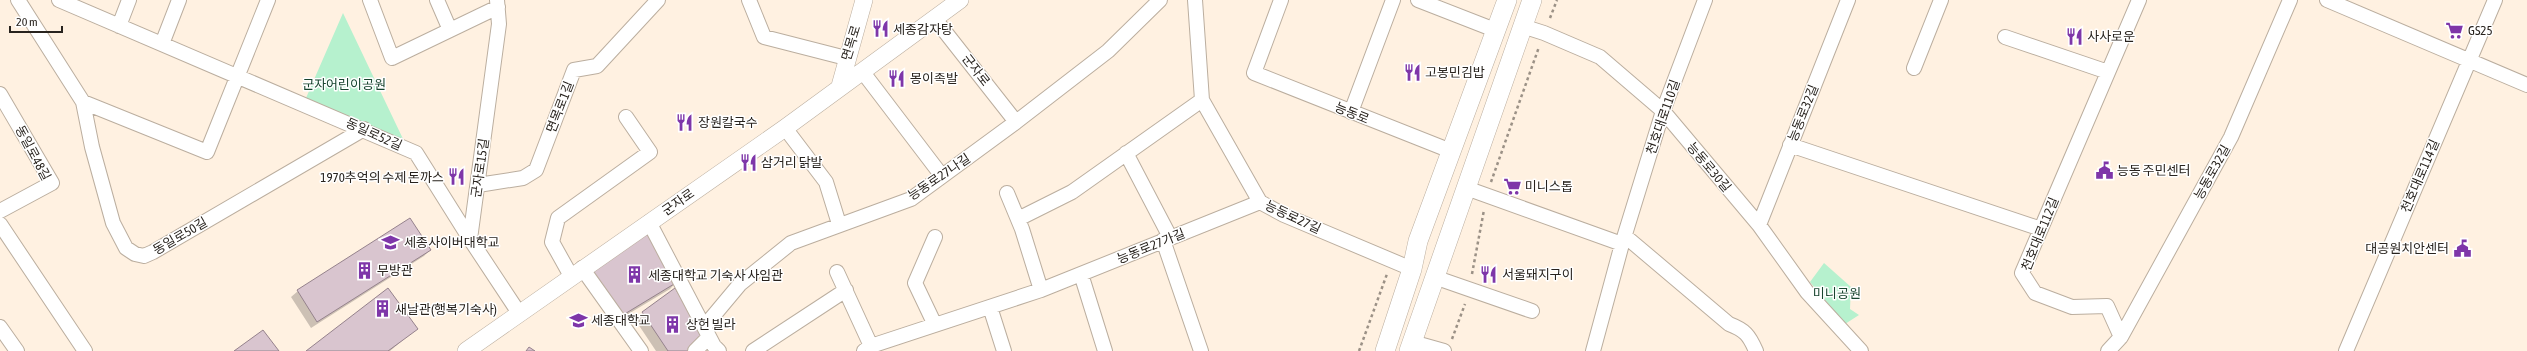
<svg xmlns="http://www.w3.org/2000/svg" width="2527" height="351" font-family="'Asap Condensed','Noto Sans KR',sans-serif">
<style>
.green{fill:#b6f1ce}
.shadow{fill:#0003}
.building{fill:#d9c5cf;stroke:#95828c}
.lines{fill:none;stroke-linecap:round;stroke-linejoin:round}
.minor-casing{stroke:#bbae9f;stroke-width:16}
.tertiary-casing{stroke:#bbae9f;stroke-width:18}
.secondary-casing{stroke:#bbae9f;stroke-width:20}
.path{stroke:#9b9186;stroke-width:2.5;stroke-dasharray:3 3;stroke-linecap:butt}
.minor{stroke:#fff;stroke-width:14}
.tertiary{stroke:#fff;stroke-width:17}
.secondary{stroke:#fff;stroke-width:19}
.labels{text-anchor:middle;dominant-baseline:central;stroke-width:3;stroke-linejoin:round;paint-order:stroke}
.poi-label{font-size:13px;fill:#28231e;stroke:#fff;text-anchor:start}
.street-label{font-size:13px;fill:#28231e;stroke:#fff}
.park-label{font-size:13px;fill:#17442e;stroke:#fff}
</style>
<rect width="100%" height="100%" fill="#fff1e1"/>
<!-- green -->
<path class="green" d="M343 13 404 141 306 98Z
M1824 263 1851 287 1850 309 1859 315 1845 324 1810 282Z"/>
<!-- shadow -->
<path class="shadow" d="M430 250 424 256 311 328 291 297 298 291Z
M590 270 677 281 670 289 615 322Z
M643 313 686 351H656L636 321Z
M416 329 390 351H308Z"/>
<!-- building -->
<path class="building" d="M410 218 431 250 317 322 297 290Z
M649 228 679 281 623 315 590 269Z
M388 288 418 329 388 351H306Z
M675 288 703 335 687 351H668L642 312Z
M263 330 279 351H234Z
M529 347 535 351H526Z"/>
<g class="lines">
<defs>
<path id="minor" d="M18 0 83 102 92 147 113 223 126 248 135 254 144 256 153 252 364 129
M59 0 416 153 470 239
M370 0 392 58 498 7
M437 0 450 30
M497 0 499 24 470 239 519 313
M749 0 764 37 846 58
M1195 0 1202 100 1260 202 1284 215 1412 269
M1281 0 1254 73 1451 151
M1418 0 1495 30
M2327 0 2527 85
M935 19 1016 122
M119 26 129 0
M1522 26 1544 33 1600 57 1663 111 1759 225 1807 292 1861 351
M2005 37 2108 72
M162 44 179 0
M1914 68 1941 0
M862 71 942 176
M0 94 52 183 0 211
M83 102 207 152 268 0
M1351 112 1393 0
M785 128 826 182 839 224
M1790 145 2041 229
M1126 153 1170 237
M478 185 523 178 536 170 574 70 597 66 658 0
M1466 188 1622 244
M1007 193 1022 229 1041 290
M1018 219 1072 192 1202 100
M649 222 714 346 719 351
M0 224 85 351
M1759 225 1848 0
M1625 236 1729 324C1745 330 1749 335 1756 351
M1163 240 1201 351
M582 268 641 351
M837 272 871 346
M1081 274 1105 351
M571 276 552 242 558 218 650 152 626 117
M1434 277 1532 311
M990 307 1004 351
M935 325 915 283 935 237
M0 327 17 351
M704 327 740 284 791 243 911 199 1016 122 1108 51 1160 0
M2121 337 2107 306 2072 307 2035 293 2022 273 2139 0
M1412 342 1444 351
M695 351 709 337
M753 351 846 290
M864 351 871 346 1041 290 1260 202
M1593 351 1622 244 1663 111 1705 0
M2108 351 2121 337 2231 137 2290 0
M2346 351 2495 0"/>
<path id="tertiary" d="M840 86 864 0
M466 351 785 128 960 0"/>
<path id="secondary" d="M1385 351 1412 269 1418 241 1507 0
M1409 351 1532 0"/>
</defs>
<!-- minor casing -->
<use href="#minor" class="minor-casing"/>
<!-- tertiary casing -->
<use href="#tertiary" class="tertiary-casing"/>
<!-- secondary casing -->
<use href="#secondary" class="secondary-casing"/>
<!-- path -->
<path class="path" d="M1550 18 1557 0
M1491 182 1539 47
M1472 274 1484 210
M1452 339 1465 304
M1359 351 1387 274"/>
<!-- minor -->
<use href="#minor" class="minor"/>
<!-- tertiary -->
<use href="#tertiary" class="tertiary"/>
<!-- secondary -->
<use href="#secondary" class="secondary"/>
</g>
<!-- icons -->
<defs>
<symbol id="restaurant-bare" viewBox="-9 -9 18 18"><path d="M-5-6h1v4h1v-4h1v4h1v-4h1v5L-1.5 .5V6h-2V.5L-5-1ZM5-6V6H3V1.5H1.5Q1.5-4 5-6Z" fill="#7e36a9" stroke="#fff" stroke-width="2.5" paint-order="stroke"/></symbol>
<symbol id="supermarket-bare" viewBox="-9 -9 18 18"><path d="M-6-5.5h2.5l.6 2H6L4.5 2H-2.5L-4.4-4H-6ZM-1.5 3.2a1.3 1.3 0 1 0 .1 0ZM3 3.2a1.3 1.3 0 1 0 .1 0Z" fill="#7e36a9" stroke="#fff" stroke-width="2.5" paint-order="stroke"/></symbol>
<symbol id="civic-bare" viewBox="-9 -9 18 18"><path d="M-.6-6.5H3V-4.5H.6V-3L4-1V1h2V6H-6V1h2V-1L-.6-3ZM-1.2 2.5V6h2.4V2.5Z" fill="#7e36a9" stroke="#fff" stroke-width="2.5" paint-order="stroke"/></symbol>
<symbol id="university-bare" viewBox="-9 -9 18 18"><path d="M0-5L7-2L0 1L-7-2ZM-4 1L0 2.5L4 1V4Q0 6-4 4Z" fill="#7e36a9" stroke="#fff" stroke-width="2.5" paint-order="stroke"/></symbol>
<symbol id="building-bare" viewBox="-9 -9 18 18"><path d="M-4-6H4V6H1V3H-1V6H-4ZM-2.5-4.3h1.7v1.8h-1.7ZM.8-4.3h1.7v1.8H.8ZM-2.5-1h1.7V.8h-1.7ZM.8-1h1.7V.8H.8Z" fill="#7e36a9" stroke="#fff" stroke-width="2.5" paint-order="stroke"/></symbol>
</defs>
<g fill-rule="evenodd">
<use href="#restaurant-bare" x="868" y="16" width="25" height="25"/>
<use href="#supermarket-bare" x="2442" y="18" width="25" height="25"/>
<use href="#restaurant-bare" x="2062" y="24" width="25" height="25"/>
<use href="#restaurant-bare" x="1400" y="60" width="25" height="25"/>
<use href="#restaurant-bare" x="884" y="66" width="25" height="25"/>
<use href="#restaurant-bare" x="672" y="110" width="25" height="25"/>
<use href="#restaurant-bare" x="736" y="150" width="25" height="25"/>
<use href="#civic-bare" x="2092" y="158" width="25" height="25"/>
<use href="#restaurant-bare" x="444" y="164" width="25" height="25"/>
<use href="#supermarket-bare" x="1500" y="174" width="25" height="25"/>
<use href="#university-bare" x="378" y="230" width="25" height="25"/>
<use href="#civic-bare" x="2450" y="236" width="25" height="25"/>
<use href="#building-bare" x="352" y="258" width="25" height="25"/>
<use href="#restaurant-bare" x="1476" y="262" width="25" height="25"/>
<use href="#building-bare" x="622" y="262" width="25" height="25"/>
<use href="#building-bare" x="370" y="296" width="25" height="25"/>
<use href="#university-bare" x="566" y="308" width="25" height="25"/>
<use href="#building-bare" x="660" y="312" width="25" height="25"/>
</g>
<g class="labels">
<!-- poi labels -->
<g class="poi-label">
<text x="893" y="29">세종감자탕</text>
<text x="2468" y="30">GS25</text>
<text x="2087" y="36">사사로운</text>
<text x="1425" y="72">고봉민김밥</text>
<text x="910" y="78">몽이족발</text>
<text x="698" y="122">장원칼국수</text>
<text x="761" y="162">삼거리 닭발</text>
<text x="2117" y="170">능동 주민센터</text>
<text x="444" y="177" text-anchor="end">1970추억의 수제 돈까스</text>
<text x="1525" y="186">미니스톱</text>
<text x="404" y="242">세종사이버대학교</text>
<text x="2449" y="248" text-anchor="end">대공원치안센터</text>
<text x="377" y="270">무방관</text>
<text x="1502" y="274">서울돼지구이</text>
<text x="648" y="275">세종대학교 기숙사 사임관</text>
<text x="395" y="309">새날관(행복기숙사)</text>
<text x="591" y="320">세종대학교</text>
<text x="686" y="324">상헌 빌라</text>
</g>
<!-- street labels -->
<g class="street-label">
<text transform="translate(851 43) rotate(-73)">면목로</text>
<text transform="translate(976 70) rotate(52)">군자로</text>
<text transform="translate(560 107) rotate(-69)">면목로1길</text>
<text transform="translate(1352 113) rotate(22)">능동로</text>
<text transform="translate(1803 113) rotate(-68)">능동로32길</text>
<text transform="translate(1663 117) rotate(-71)">천호대로110길</text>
<text transform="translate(374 134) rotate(24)">동일로52길</text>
<text transform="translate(33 153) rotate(62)">동일로48길</text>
<text transform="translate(1709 167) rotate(50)">능동로30길</text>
<text transform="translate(480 168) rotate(-82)">군자로15길</text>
<text transform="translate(2212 172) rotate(-61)">능동로32길</text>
<text transform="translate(2420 176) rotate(-67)">천호대로114길</text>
<text transform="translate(939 177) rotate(-34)">능동로27나길</text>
<text transform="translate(678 202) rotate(-35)">군자로</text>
<text transform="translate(1293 217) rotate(25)">능동로27길</text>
<text transform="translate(2040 234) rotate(-68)">천호대로112길</text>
<text transform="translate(180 236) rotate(-30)">동일로50길</text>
<text transform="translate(1151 246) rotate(-22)">능동로27가길</text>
</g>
<!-- park labels -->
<g class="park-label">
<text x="344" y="84">군자어린이공원</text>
<text x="1837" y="293">미니공원</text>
</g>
</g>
<!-- scale -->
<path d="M10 26v6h52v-6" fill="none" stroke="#28231e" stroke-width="2"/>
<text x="16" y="26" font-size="12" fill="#28231e" stroke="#ffffff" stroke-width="3" paint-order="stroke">20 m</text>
</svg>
